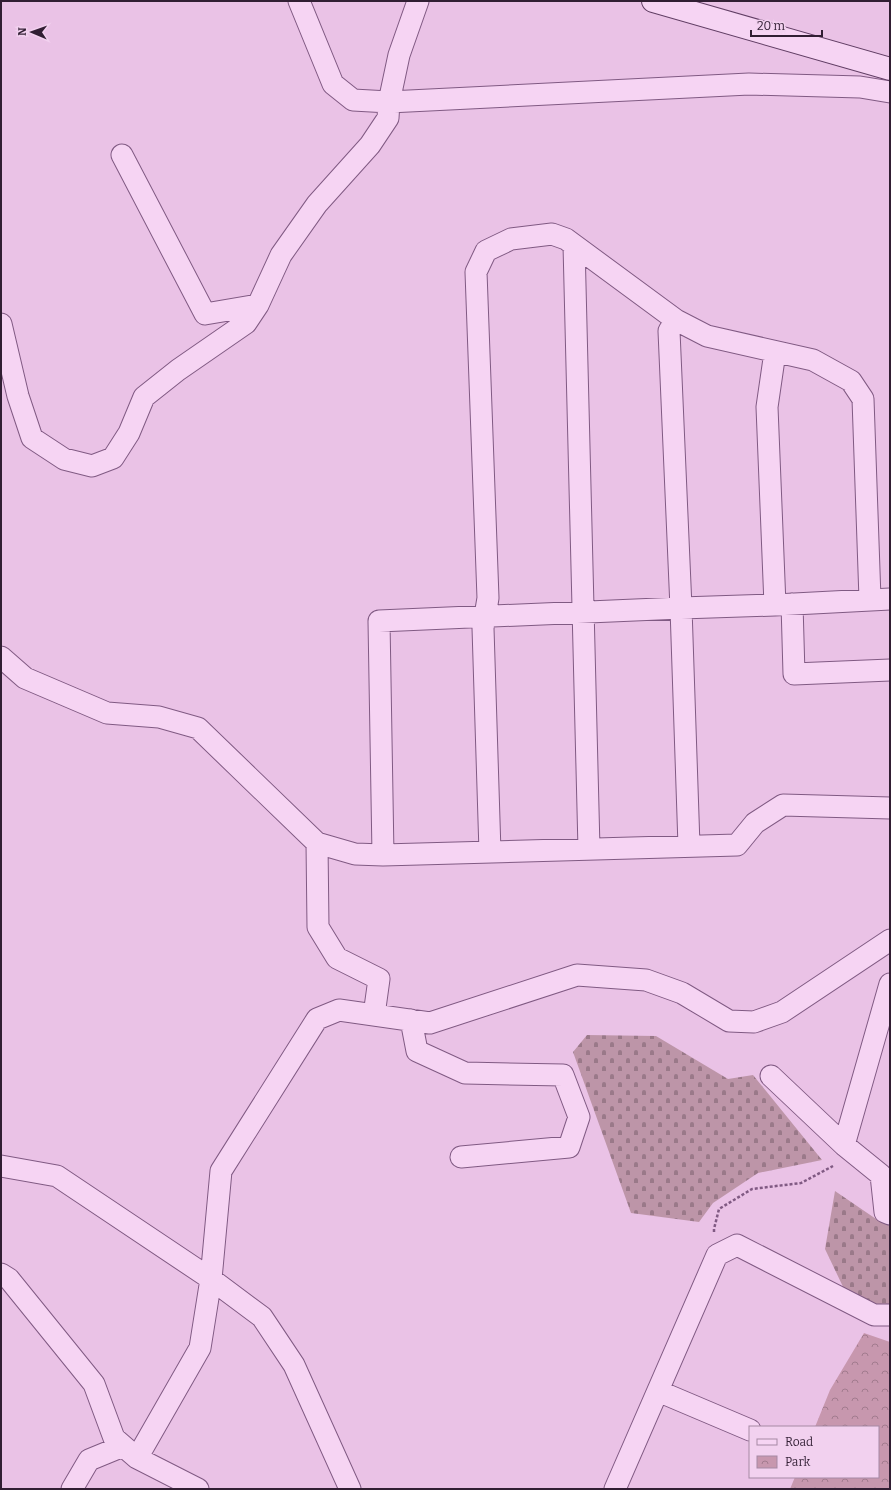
<svg xmlns="http://www.w3.org/2000/svg" width="891" height="1490" font-family="Bitter,serif">
<style>
.cemetery{fill:url(#cemetery-stones)}
.park{fill:url(#park-crowns)}
.lines{fill:none;stroke-linecap:round;stroke-linejoin:round}
.street-casing{stroke:#805a83;stroke-width:23}
.secondary-casing{stroke:#613e64;stroke-width:24}
.path{stroke:#805a83;stroke-width:2.5;stroke-dasharray:3 2;stroke-linecap:butt}
.street{stroke:#f6d4f3;stroke-width:21}
.secondary{stroke:#f6d4f3;stroke-width:22}
</style>
<defs>
<pattern id="cemetery-stones" width="16" height="16" patternUnits="userSpaceOnUse"><rect width="16" height="16" fill="#bd95a8"/><path d="M2 7V4a2 2 0 0 1 4 0v3zM10 15v-3a2 2 0 0 1 4 0v3z" fill="#9a7989"/></pattern>
<pattern id="park-crowns" width="20" height="18" patternUnits="userSpaceOnUse"><rect width="20" height="18" fill="#c797ae"/><path d="M2 6a3 3 0 1 1 6 0M12 15a3 3 0 1 1 6 0" fill="none" stroke="#a27b8e"/></pattern>
</defs>
<rect width="100%" height="100%" fill="#eac2e6"/>
<!-- cemetery -->
<path class="cemetery" d="M587 1035 656 1036 728 1079 753 1075 822 1160 758 1173 713 1203 699 1222 631 1213 573 1052Z
M835 1191 879 1221 890 1225V1310L846 1293 825 1249Z"/>
<!-- park -->
<path class="park" d="M864 1333 890 1342V1489H790L795 1477H878V1427H815L830 1390Z"/>
<g class="lines">
<defs>
<path id="street" d="M299 1 333 84 353 100 389 102 749 84 860 87 890 92
M122 155 205 314 258 305
M574 245 589 849
M676 320 669 331 681 608 689 846
M1 324 18 396 32 438 64 459 92 466 113 458 129 433 144 397 178 370 246 323 258 305 281 255 317 204 370 145 388 118 389 102 399 55 418 1
M775 352 767 407 775 605
M792 604 794 674 890 670
M1 657 25 678 107 713 159 717 198 728 317 843 318 927 337 958 379 979 374 1015
M317 843 355 854 383 855 737 845 755 823 783 805 890 808
M490 852 483 628 488 598 476 272 486 251 511 239 552 234 566 239 676 320 707 336 813 360 851 381 863 399 870 599
M383 855 379 621 681 608 775 605 890 599
M411 1020 417 1051 465 1073 563 1075 579 1117 569 1147 461 1157
M771 1076 844 1145 881 1175 885 1212 890 1214
M844 1145 890 984
M1 1166 57 1176 211 1279 262 1317 294 1365 350 1489
M1 1274 9 1279 94 1384 114 1438 137 1458 198 1489
M658 1391 750 1430
M137 1458 200 1348 211 1279 221 1171 317 1019 339 1010 430 1023 577 975 646 980 682 993 729 1021 754 1022 782 1012 890 940
M72 1489 89 1460 123 1446
M615 1489 717 1255 737 1245 874 1315H890"/>
<path id="secondary" d="M653 1 890 69"/>
</defs>
<!-- street casing -->
<use href="#street" class="street-casing"/>
<!-- secondary casing -->
<use href="#secondary" class="secondary-casing"/>
<!-- path -->
<path class="path" d="M714 1232V1229L719 1209 752 1189 801 1183 833 1166"/>
<!-- street -->
<use href="#street" class="street"/>
<!-- secondary -->
<use href="#secondary" class="secondary"/>
</g>
<!-- border -->
<rect width="891" height="1490" fill="none" stroke="#311e33" stroke-width="4"/>
<!-- legend -->
<rect x="749" y="1426" width="130" height="52" fill="#f2d1ef" stroke="#a589a4"/>
<rect x="757" y="1439" width="20" height="6" fill="#f6d4f3" stroke="#a589a4"/>
<text x="785" y="1446" font-size="12" fill="#311e33">Road</text>
<rect x="757" y="1456" width="20" height="12" fill="url(#park-crowns)" stroke="#a589a4"/>
<text x="785" y="1466" font-size="12" fill="#311e33">Park</text>
<!-- north arrow -->
<g transform="translate(32 32) rotate(272)" stroke="#f2d1ef" stroke-width="3" paint-order="stroke">
<path d="M0-3L7 15L0 10L-7 15Z" fill="#311e33"/>
<text y="-6" font-size="11" font-weight="bold" text-anchor="middle" fill="#311e33">N</text>
</g>
<!-- scale -->
<path d="M751 30v6h71v-6" fill="none" stroke="#311e33" stroke-width="2"/>
<text x="757" y="30" font-size="12" fill="#311e33" stroke="#f2d1ef" stroke-width="3" paint-order="stroke">20 m</text>
</svg>
